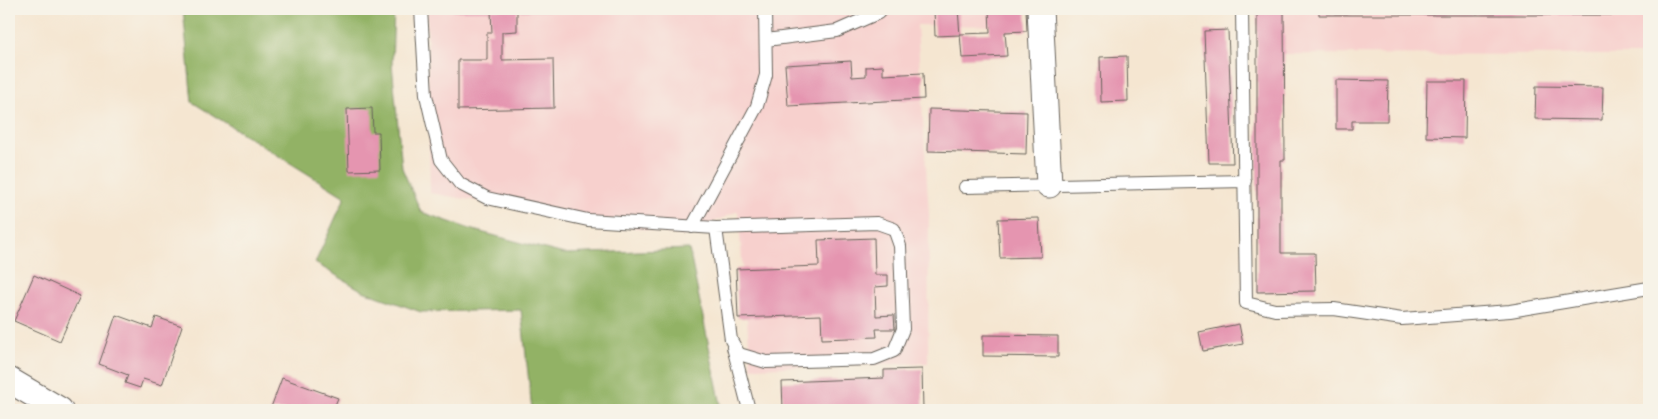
<svg xmlns="http://www.w3.org/2000/svg" width="1658" height="419" font-family="'Shantell Sans',sans-serif">
<style>
.built{fill:#f7d0cd}
.forest{fill:#92b265;stroke:#576740}
.building{fill:#e595b0}
.lines{fill:none;stroke-linecap:round;stroke-linejoin:round}
.lane-casing{stroke:#68635b;stroke-width:14}
.street-casing{stroke:#68635b;stroke-width:27}
.lane{stroke:#fff;stroke-width:12}
.street{stroke:#fff;stroke-width:25}
</style>
<rect width="100%" height="100%" fill="#f7f3e8"/>
<filter id="ink" filterUnits="userSpaceOnUse"><feTurbulence type="fractalNoise" baseFrequency=".02" numOctaves="2"/><feDisplacementMap in="SourceGraphic" scale="10" xChannelSelector="R" yChannelSelector="G"/><feConvolveMatrix kernelMatrix="1 2 1 2 8 2 1 2 1" color-interpolation-filters="sRGB"/></filter>
<filter id="wash" filterUnits="userSpaceOnUse"><feTurbulence type="fractalNoise" baseFrequency=".0096" numOctaves="4" result="noise"/><feDisplacementMap in="SourceGraphic" scale="20" xChannelSelector="R" yChannelSelector="G"/><feGaussianBlur stdDeviation="1.12" result="paint"/><feColorMatrix in="noise" values="0 0 0 0 0 0 0 0 0 0 0 0 0 0 0 0 0 1.4 0 .05"/><feComposite in="paint" operator="in"/></filter>
<g filter="url(#wash)">
<rect width="100%" height="100%" fill="#f5e6d1"/>
<!-- built -->
<path class="built" d="M427 9H1018L1019 26 917 25 929 214 928 363 751 368 738 211 684 236 430 193Z
M1260 9H1649V55L1259 54Z"/>
<!-- forest -->
<path class="forest" d="M183 9H394L392 64 402 168 421 212 473 230 564 254 689 249 722 410H532L521 310 421 312 363 291 315 263 345 197 192 102Z"/>
<g id="blocks">
<!-- building -->
<path class="building" d="M453 9H611V11H517V31L502 32V60L553 59 554 108 458 110V60H487V33H492L491 11H453Z
M934 9H958L960 35 935 36Z
M989 9H1026L1027 31 1005 32 1007 56 962 58 960 34 990 33Z
M1257 9H1284L1285 160H1281V253H1315L1316 291 1257 292Z
M1319 9H1626V15H1319Z
M1228 30 1233 163H1209L1204 31Z
M1127 56 1128 101 1101 102 1100 57Z
M851 61 852 77 866 76V67L883 66V75L923 73 924 99 788 106 785 65Z
M1336 80 1388 81 1387 121H1352V129H1336Z
M1427 81H1466L1465 138 1426 137Z
M1536 86 1603 87 1602 120 1535 119Z
M372 108 373 132H379L380 170 349 171 347 109Z
M929 109 1027 112 1026 154 928 151Z
M1039 218 1041 257 1000 258 998 219Z
M874 238 875 275H888V286L875 287 876 316 894 315 895 329H876L877 337 822 339 821 315 738 318 736 269 819 266 818 240Z
M34 275 80 296 60 341 14 321Z
M116 315 152 328 156 317 182 326 162 385 143 379 140 388 125 383 128 375 99 364Z
M1239 324 1243 344 1203 351 1199 332Z
M983 335 1058 336V357L983 356Z
M922 369 923 409 783 410 782 382 884 378V370Z
M282 378 338 398 333 410H270Z"/>
</g>
</g>
<g filter="url(#ink)">
<use href="#blocks" fill-opacity="0" stroke="#68635b" stroke-width="1"/>
<g class="lines">
<defs>
<path id="lane" d="M421 9 426 95 441 160 460 184 487 198 588 220 716 228 877 223 894 229 900 246 903 329 894 351 874 359 766 362 739 354 731 340 716 228
M1242 9 1246 303 1275 310 1334 309 1402 319 1510 311 1649 288
M766 40 837 31 878 13 882 9
M965 187 1245 181
M692 227 757 106 766 75 765 9
M733 347 749 410"/>
<path id="street" d="M1040 9 1049 185
M9 380 60 410"/>
</defs>
<!-- lane casing -->
<use href="#lane" class="lane-casing"/>
<!-- street casing -->
<use href="#street" class="street-casing"/>
<!-- lane -->
<use href="#lane" class="lane"/>
<!-- street -->
<use href="#street" class="street"/>
</g>
</g>
<!-- margin -->
<rect width="1658" height="419" fill="none" stroke="#f7f3e8" stroke-width="30"/>
</svg>
